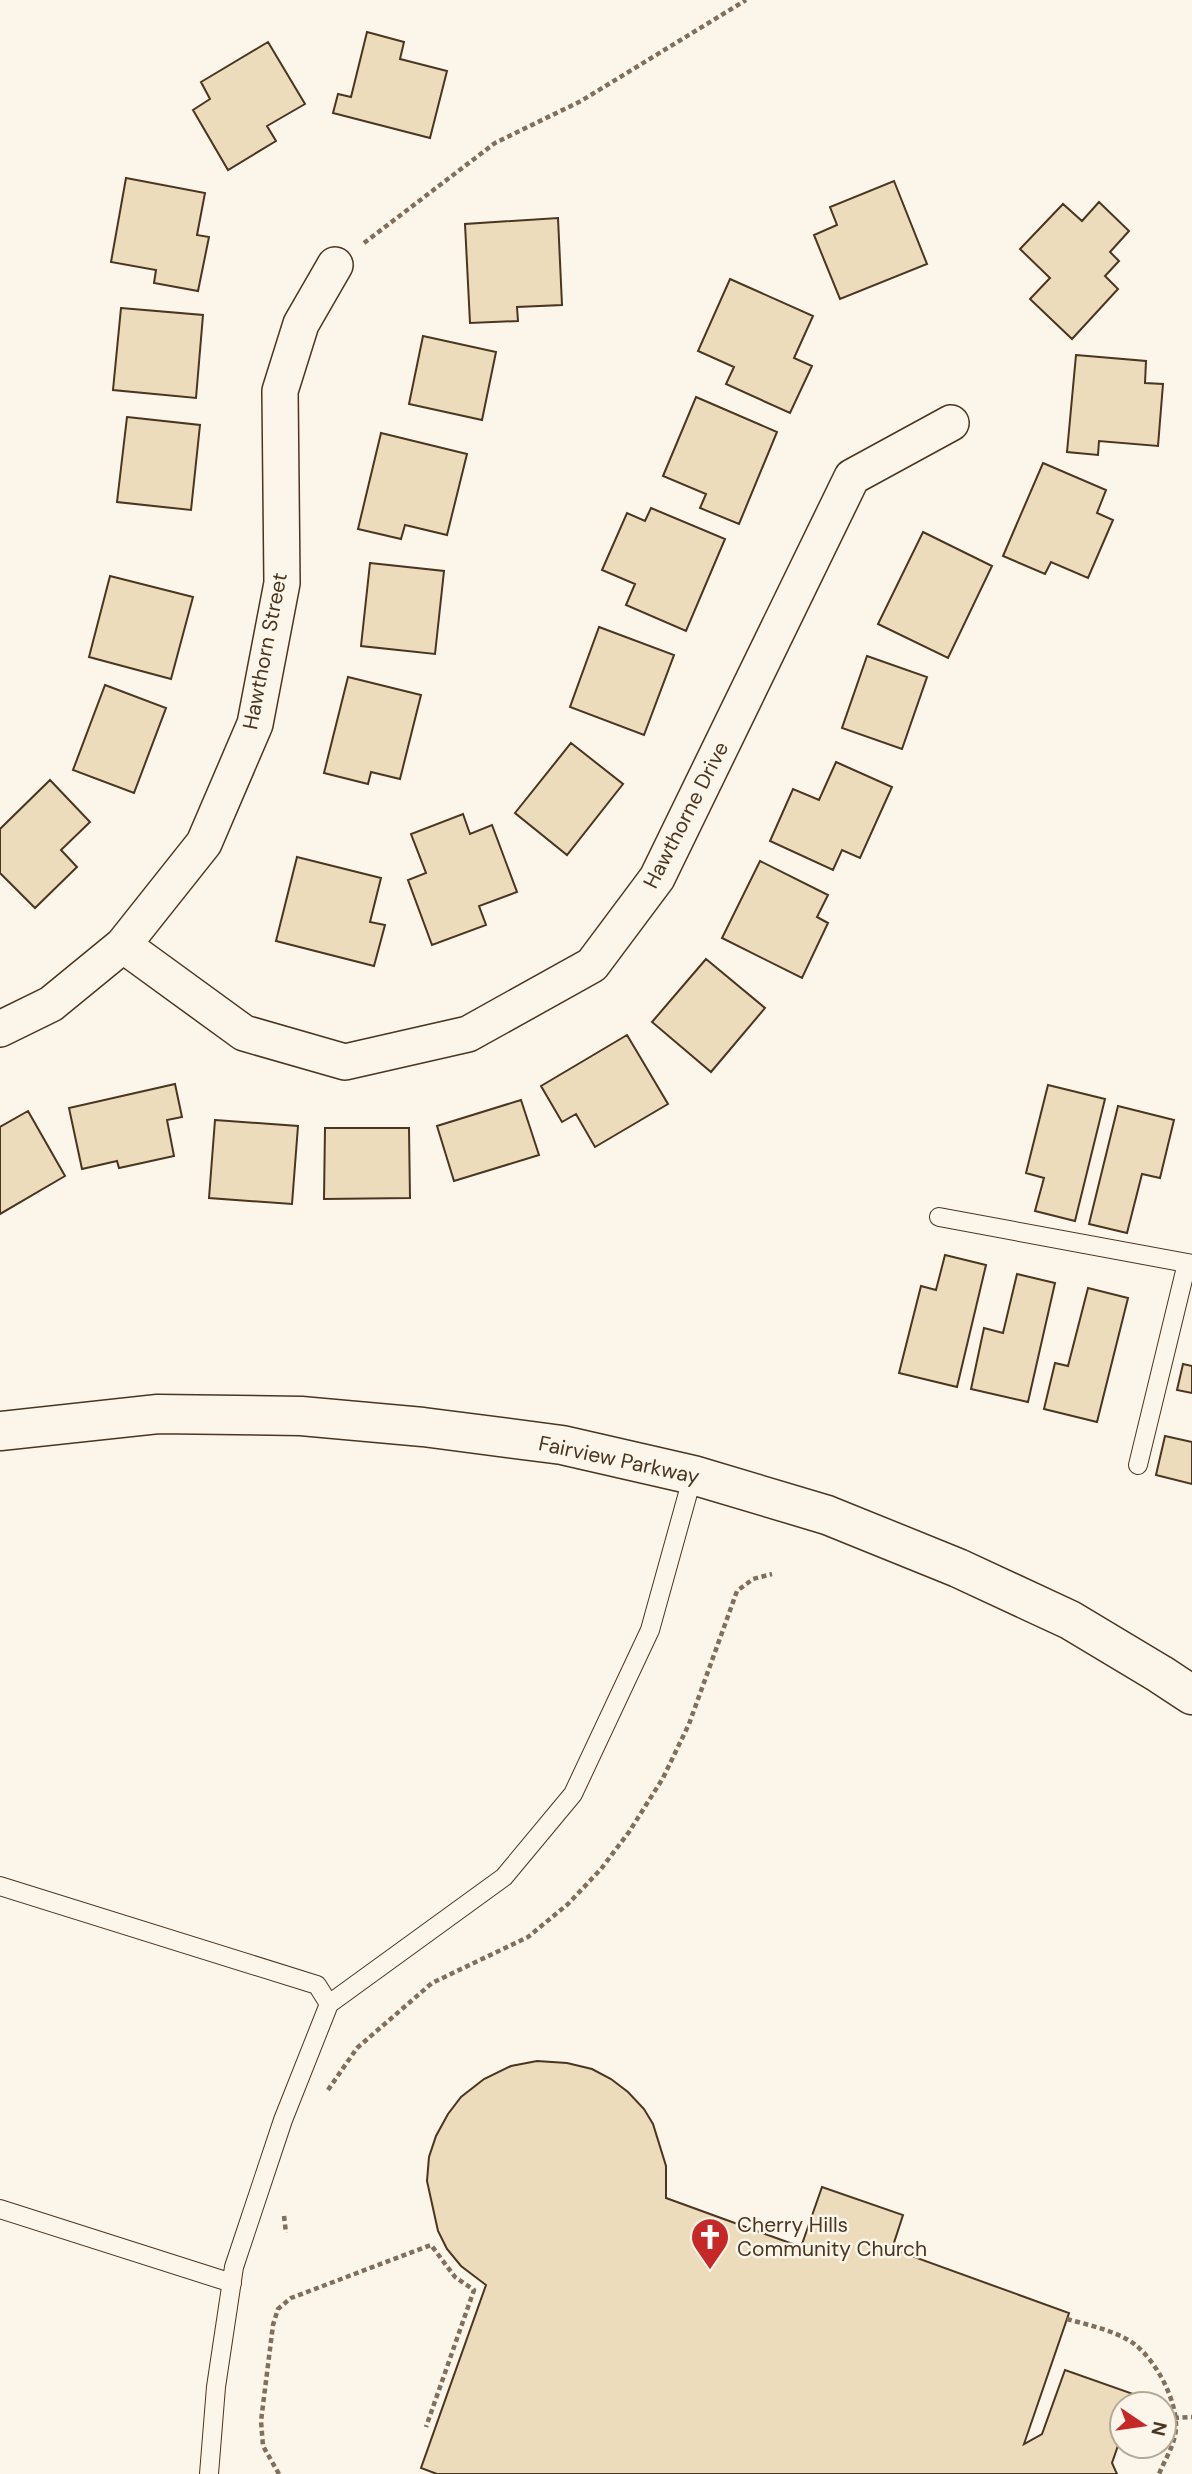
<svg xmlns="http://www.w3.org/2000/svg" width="1192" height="2474" font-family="'DM Sans',sans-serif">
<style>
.building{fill:#ecdcbc;stroke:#4a3520;stroke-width:2}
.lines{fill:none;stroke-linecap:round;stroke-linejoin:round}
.service-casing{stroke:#4a3520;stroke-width:20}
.minor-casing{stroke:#4a3520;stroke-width:38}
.secondary-casing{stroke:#4a3520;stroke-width:41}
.path{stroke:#7f6f5c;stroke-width:4.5;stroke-dasharray:5 3.5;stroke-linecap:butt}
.service{stroke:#fbf6e9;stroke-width:18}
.minor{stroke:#fbf6e9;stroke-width:35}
.secondary{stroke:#fbf6e9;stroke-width:38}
.labels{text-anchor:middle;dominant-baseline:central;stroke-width:5;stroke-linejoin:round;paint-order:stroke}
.street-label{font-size:21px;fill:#4a3520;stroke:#fbf6e9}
.poi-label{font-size:21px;fill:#4a3520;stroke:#fbf6e9;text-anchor:start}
</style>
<rect width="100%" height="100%" fill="#fbf6e9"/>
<!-- building -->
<path class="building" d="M367 32 404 42 400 59 447 71 430 138 333 113 338 94 351 97Z
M268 42 305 104 267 126 276 141 228 170 193 110 210 99 201 82Z
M126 178 205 193 197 235 209 237 198 291 154 283 156 270 111 262Z
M894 181 927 264 840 299 814 235 837 225 830 207Z
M1099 202 1129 231 1110 252 1119 261 1105 276 1118 289 1072 339 1030 299 1050 278 1020 249 1063 204 1082 221Z
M558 218 562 305 517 307 518 321 470 323 465 224Z
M730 279 813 316 794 358 812 366 790 413 726 384 734 367 698 351Z
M121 308 203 315 196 398 113 390Z
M423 336 496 352 482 420 409 404Z
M1076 355 1146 361 1145 383 1163 384 1158 446 1099 441 1098 455 1067 452Z
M696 397 777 432 739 524 700 508 706 494 663 476Z
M127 417 200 425 191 510 117 502Z
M381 433 467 454 447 535 405 525 401 539 358 529Z
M1043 463 1106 490 1097 513 1113 520 1088 578 1051 562 1045 574 1003 556Z
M651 508 725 539 686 631 626 605 635 584 602 570 627 513 645 521Z
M923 532 992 566 948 658 878 624Z
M370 563 444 571 435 654 361 646Z
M110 576 193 597 171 679 89 657Z
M599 627 674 655 644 735 570 707Z
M867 656 927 677 902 749 842 728Z
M348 677 421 695 400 779 371 772 368 784 324 773Z
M105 685 166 708 134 793 73 770Z
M571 743 623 784 567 855 515 813Z
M836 762 892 787 860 858 842 850 833 870 770 841 793 789 819 800Z
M50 780 90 822 61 850 77 867 35 908 0 873V829Z
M463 814 470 834 492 825 517 892 479 906 486 925 432 945 408 880 426 873 411 834Z
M297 857 381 878 370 922 385 925 374 966 276 941Z
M760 861 828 895 817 917 828 923 802 978 722 938Z
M706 959 765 1008 711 1072 652 1022Z
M627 1035 668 1104 595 1147 576 1114 562 1122 541 1086Z
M175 1084 182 1117 167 1120 174 1156 119 1168 117 1161 82 1169 69 1108Z
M1048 1085 1105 1099 1075 1221 1035 1211 1044 1178 1026 1173Z
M521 1100 539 1155 454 1181 437 1126Z
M1118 1106 1174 1120 1160 1178 1142 1174 1127 1233 1089 1224Z
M28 1111 65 1176 0 1214V1127Z
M215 1120 298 1126 292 1204 209 1198Z
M325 1128H409L410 1198 324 1199Z
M945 1255 986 1265 957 1387 899 1373 921 1286 936 1290Z
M1017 1274 1055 1283 1028 1402 971 1389 984 1328 1003 1333Z
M1088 1288 1128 1298 1097 1422 1044 1409 1055 1363 1068 1366Z
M1183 1364 1192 1366V1393L1177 1390Z
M1165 1436 1192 1442V1484L1156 1475Z
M537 2061 567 2063 592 2069 611 2079 628 2092 644 2109 653 2124 666 2166V2198L801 2247 822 2187 903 2215 892 2249 1069 2313 1024 2444 1042 2434 1065 2370 1136 2395 1132 2404H1122V2434L1112 2463 1117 2474H437L421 2468 486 2285 461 2266 447 2249 438 2231 427 2181 429 2157 436 2136 448 2114 461 2097 484 2079 511 2066Z"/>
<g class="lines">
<defs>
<path id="service" d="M939 1217 1192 1264
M1138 1465 1187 1263
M0 1886 317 1985 329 2004
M0 2209 232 2283
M209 2474 216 2387 234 2267 283 2120 329 2004 504 1877 573 1794 650 1630 693 1475"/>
<path id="minor" d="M123 945 244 1033 345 1062 468 1034 592 965 657 878 852 477 951 423
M0 1029 51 1004 123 945 204 843 255 724 282 583 280 391 301 324 335 265"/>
<path id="secondary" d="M0 1431 158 1414 301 1416 423 1427 562 1445 693 1475 827 1515 958 1568 1070 1620 1160 1674 1192 1695"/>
</defs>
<!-- service casing -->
<use href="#service" class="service-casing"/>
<!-- minor casing -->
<use href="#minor" class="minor-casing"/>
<!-- secondary casing -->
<use href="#secondary" class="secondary-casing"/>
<!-- path -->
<path class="path" d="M364 243 495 143 581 101 746 0
M328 2090 357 2048 432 1983 528 1937 568 1904 601 1869 629 1832 663 1778 689 1724 737 1591 753 1579 772 1574
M284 2216 286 2233
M1067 2319C1088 2325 1114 2330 1133 2343 1156 2360 1177 2400 1176 2428 1175 2445 1165 2459 1159 2474
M1174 2418 1192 2417
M279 2474 263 2446 261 2421 273 2325 278 2309 291 2298 431 2245 455 2277 474 2290 426 2427"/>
<!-- service -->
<use href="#service" class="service"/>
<!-- minor -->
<use href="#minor" class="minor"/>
<!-- secondary -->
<use href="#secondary" class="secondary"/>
</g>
<!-- icons -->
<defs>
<symbol id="church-pin" viewBox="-11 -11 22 30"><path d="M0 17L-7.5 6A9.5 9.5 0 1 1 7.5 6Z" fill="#c62828" stroke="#fbf6e9"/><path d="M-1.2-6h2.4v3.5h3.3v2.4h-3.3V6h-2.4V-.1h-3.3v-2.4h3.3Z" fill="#fff"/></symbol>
</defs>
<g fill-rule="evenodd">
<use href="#church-pin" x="688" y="2215" width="44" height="60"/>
</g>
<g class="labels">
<!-- street labels -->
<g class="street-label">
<text transform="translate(265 651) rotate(-79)">Hawthorn Street</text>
<text transform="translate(686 815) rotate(-63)">Hawthorne Drive</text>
<text transform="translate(619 1460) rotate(12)">Fairview Parkway</text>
</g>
<!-- poi labels -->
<g class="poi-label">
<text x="737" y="2225">Cherry Hills<tspan x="737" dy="24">Community Church</tspan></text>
</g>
</g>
<!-- north arrow -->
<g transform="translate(1143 2425) rotate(103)"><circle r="33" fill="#fbf6e9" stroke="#b4a999" stroke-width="2"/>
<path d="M0-5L12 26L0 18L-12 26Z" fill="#c62828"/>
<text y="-10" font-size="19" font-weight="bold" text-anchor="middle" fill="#4a3520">N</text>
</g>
</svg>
